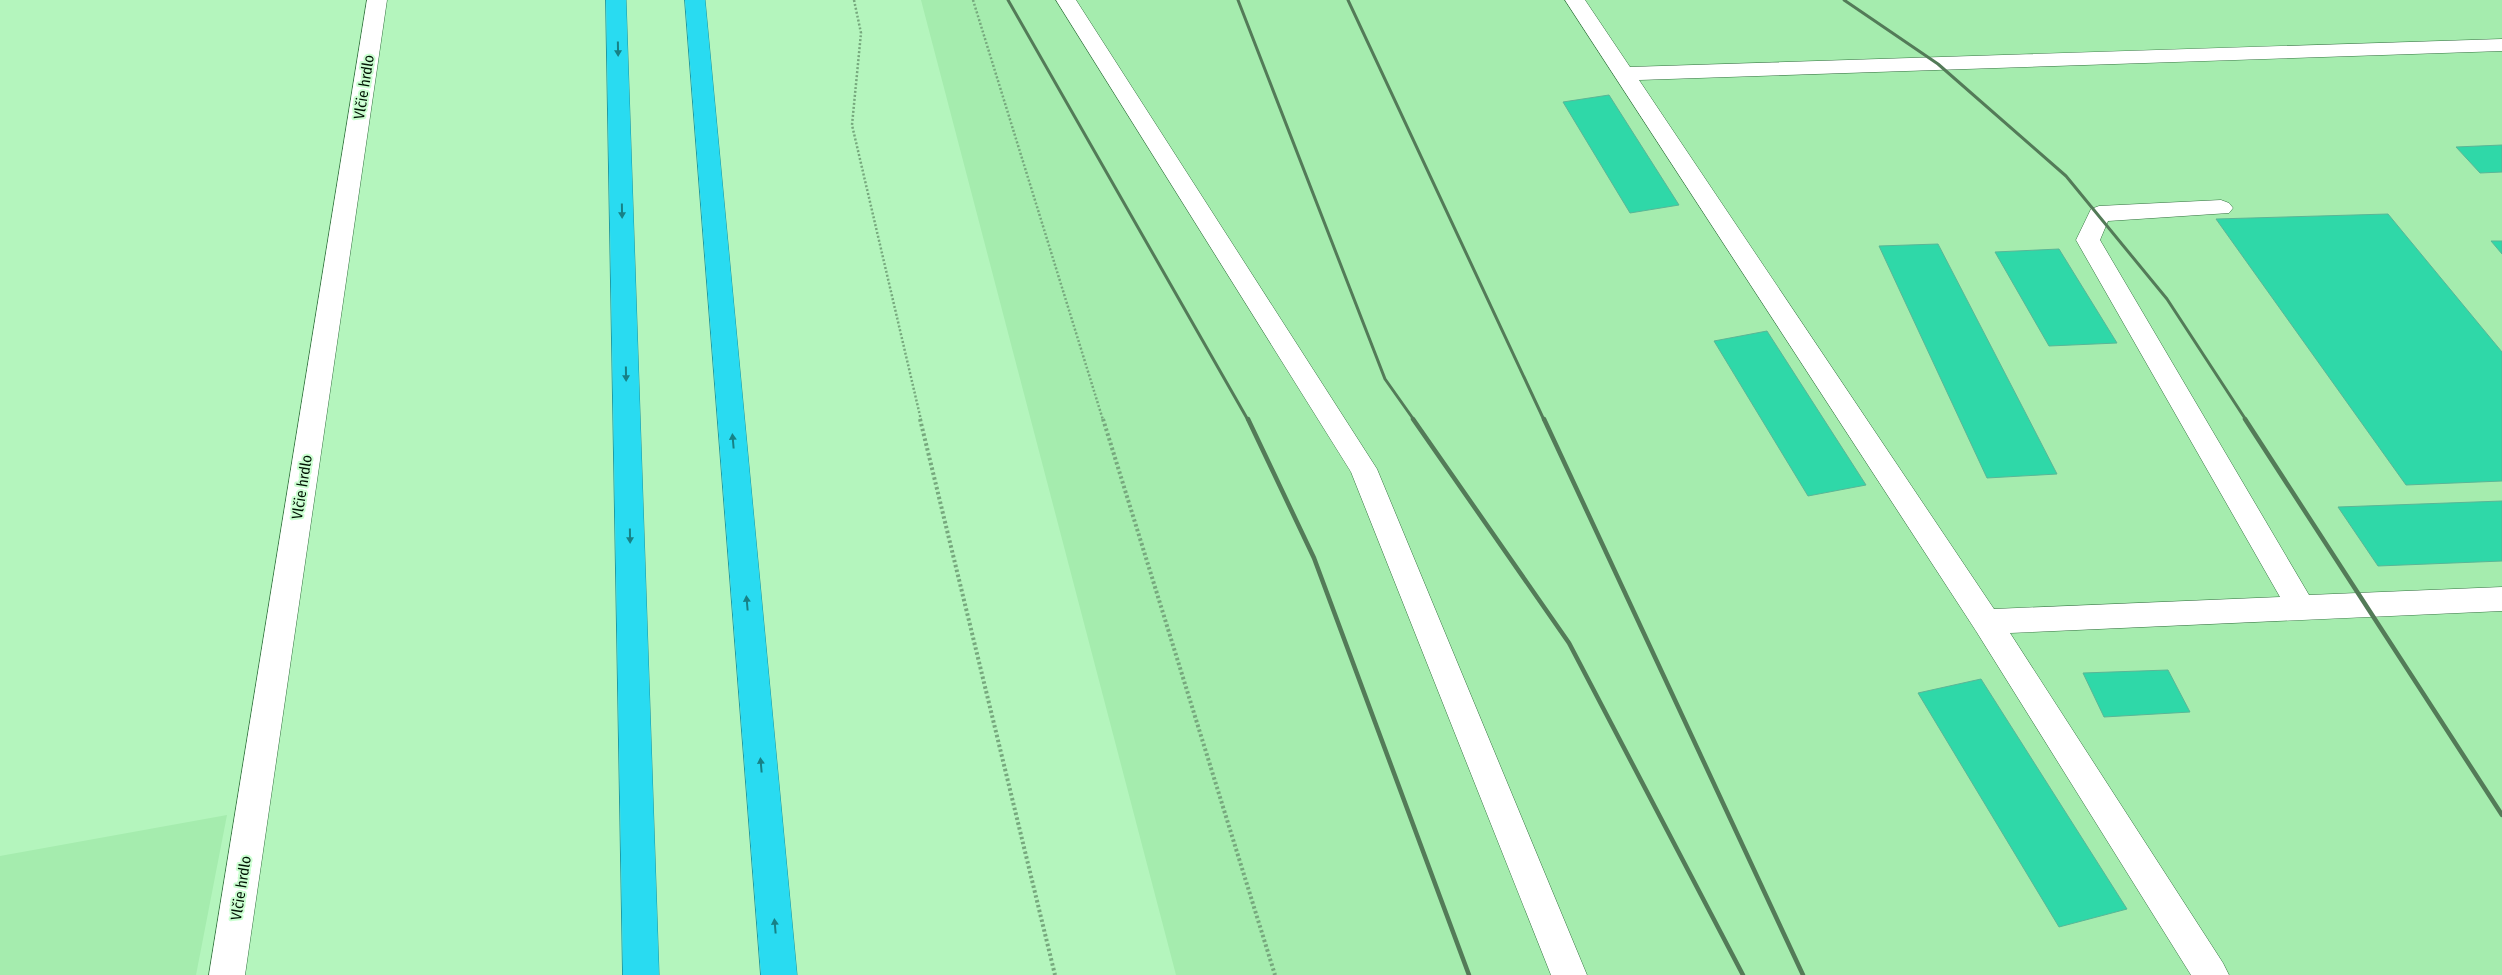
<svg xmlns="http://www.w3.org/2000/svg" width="2502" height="975" font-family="'Fira Sans Condensed',sans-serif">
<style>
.built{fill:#a5ecae}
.building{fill:#2fd8a8;stroke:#5ab696}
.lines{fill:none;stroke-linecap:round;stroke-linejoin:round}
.minor-casing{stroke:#347140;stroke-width:1}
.highway-casing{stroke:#1b959e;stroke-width:1}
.path-far1{stroke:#76a87d;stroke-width:2.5;stroke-dasharray:2 2;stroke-linecap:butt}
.path{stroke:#76a87d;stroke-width:4;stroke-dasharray:2.5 2.5;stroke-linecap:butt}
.minor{fill:#fff;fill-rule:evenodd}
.highway{fill:#29dbf1;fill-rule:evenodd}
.rail-far1{stroke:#537b58;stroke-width:3}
.rail{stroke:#537b58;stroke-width:4.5}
.oneway{fill:#178186}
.labels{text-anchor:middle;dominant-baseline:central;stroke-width:4;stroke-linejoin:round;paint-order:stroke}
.street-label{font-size:15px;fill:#001403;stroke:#cbffd1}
</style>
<rect width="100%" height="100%" fill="#b4f5bd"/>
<!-- built -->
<path class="built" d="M921 0H2502V975H1176Z
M227 815 196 975H0V856Z"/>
<!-- building -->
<path class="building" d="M1609 95 1679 205 1630 213 1563 102Z
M2502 145V172L2480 173 2456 147Z
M2388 214 2502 352V481L2406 485 2216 219Z
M2491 241H2502V254Z
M1938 244 2024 410 2057 474 1987 478 1879 246Z
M2059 249 2117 343 2049 346 1995 252Z
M1767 331 1866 485 1808 496 1714 341Z
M2502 501V561L2378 566 2338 507Z
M2168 670 2190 712 2104 717 2083 673Z
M1981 679 2127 909 2059 927 1918 693Z"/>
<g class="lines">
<defs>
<path id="minor" d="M367 0H387L245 975H209Z
M1056 0H1076L1377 469 1587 975H1551L1351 472Z
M1565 0H1585L1630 67 2502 39V51L1639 80 1994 609 2280 597 2076 240 2091 209 2099 206 2221 200 2229 203 2233 208 2229 213 2108 221 2100 240 2309 595 2502 587V611L2010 633 2223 963 2229 975H2191L1976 631Z"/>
<path id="highway" d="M606 0H626L659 975H623Z
M685 0H705L797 975H761Z"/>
</defs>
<!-- minor casing -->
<use href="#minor" class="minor-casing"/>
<!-- highway casing -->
<use href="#highway" class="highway-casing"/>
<!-- path-far1 -->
<path class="path-far1" d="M854 0 861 33 852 125 921 420
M973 0 1103 420"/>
<!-- path -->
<path class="path" d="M920 419 1055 975
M1103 419 1275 975"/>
<!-- minor -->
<use href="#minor" class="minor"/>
<!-- highway -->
<use href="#highway" class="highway"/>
<!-- rail-far1 -->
<path class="rail-far1" d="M1008 0 1248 420
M1238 0 1385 379 1414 420
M1348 0 1544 420
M1844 0 1938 64 2066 176 2167 299 2246 420"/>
<!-- rail -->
<path class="rail" d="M1248 419 1314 558 1469 975
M1413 419 1569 643 1743 975
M1544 419 1803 975
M2245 419 2502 815"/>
</g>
<!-- one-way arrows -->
<defs><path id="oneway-solid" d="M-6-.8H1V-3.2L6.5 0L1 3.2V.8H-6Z" transform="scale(1.25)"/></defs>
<g class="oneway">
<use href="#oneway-solid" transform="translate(618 49) rotate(89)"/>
<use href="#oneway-solid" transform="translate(622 211) rotate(89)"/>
<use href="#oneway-solid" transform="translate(626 374) rotate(89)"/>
<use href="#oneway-solid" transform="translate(733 441) rotate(-95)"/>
<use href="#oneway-solid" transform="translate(630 536) rotate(89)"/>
<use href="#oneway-solid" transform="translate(747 603) rotate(-95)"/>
<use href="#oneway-solid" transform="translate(761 765) rotate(-95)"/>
<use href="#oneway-solid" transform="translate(775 926) rotate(-95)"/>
</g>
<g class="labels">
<!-- street labels -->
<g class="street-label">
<text transform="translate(364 87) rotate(-81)">Vlčie hrdlo</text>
<text transform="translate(302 487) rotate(-81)">Vlčie hrdlo</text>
<text transform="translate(241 888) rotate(-81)">Vlčie hrdlo</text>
</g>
</g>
</svg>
